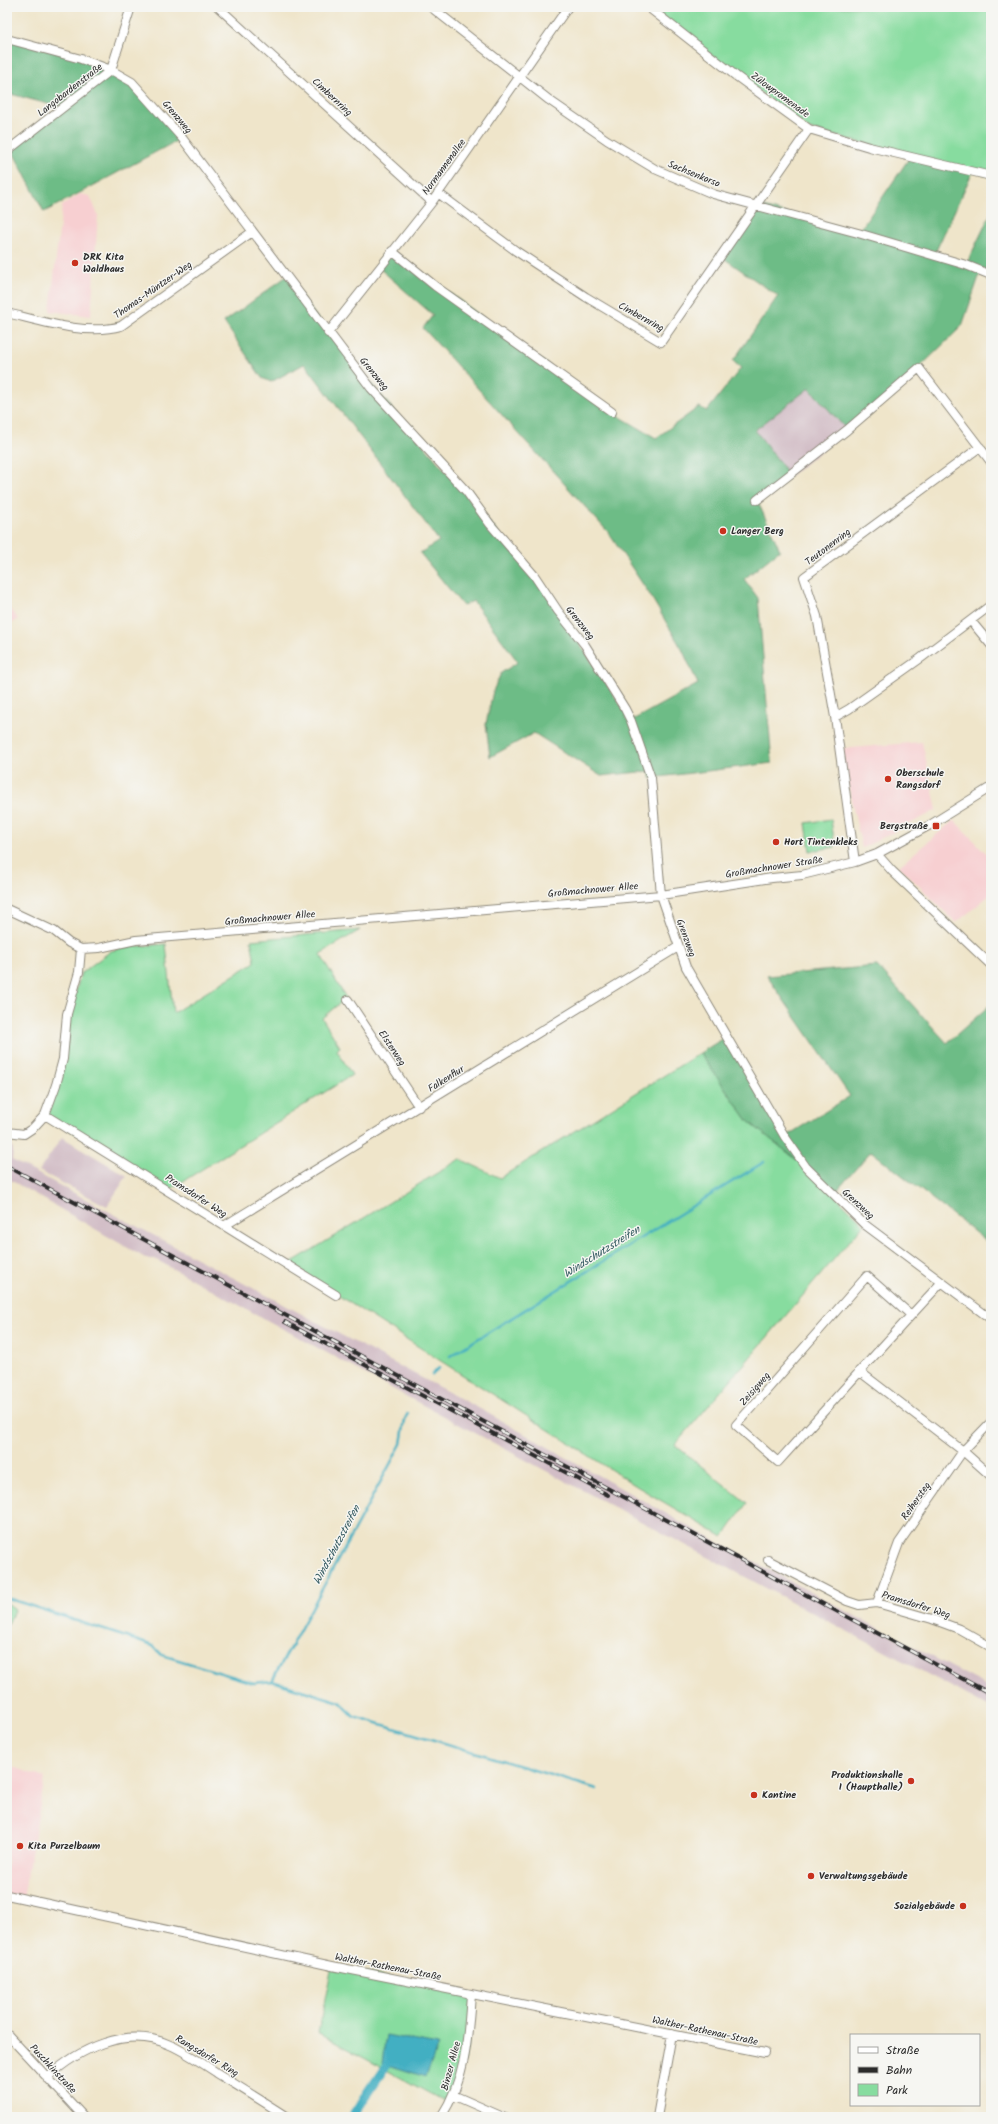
<svg xmlns="http://www.w3.org/2000/svg" width="998" height="2124" font-family="Kalam,sans-serif">
<style>
.built{fill:#f7cfd1}
.industrial{fill:#d2bdc6}
.green{fill:#87dc9f;stroke:#598465}
.forest{fill:#6dbc86;stroke:#4c7458}
.water{fill:#43afc2;stroke:#376d76}
.lines{fill:none;stroke-linecap:round;stroke-linejoin:round}
.stream{stroke:#43afc2;stroke-width:2.5}
.canal{stroke:#43afc2;stroke-width:9}
.minor-casing{stroke:#8d887a;stroke-width:10}
.minor{stroke:#fff;stroke-width:8}
.rail-casing{stroke:#2b2b2b;stroke-width:4}
.rail{stroke:#f6f6f2;stroke-width:2.5;stroke-dasharray:8;stroke-linecap:butt}
.poi-dot{fill:#c8321e;stroke:#f6f6f2;stroke-width:1.5}
.labels{text-anchor:middle;dominant-baseline:central;stroke-width:3;stroke-linejoin:round;paint-order:stroke}
.street-label{font-size:10px;fill:#2b2b2b;stroke:#f6f6f2}
.poi-label{font-size:10px;font-weight:bold;fill:#2b2b2b;stroke:#f6f6f2;text-anchor:start}
.water-label{font-size:11px;font-style:italic;fill:#335960;stroke:#f6f6f2}
</style>
<rect width="100%" height="100%" fill="#f6f6f2"/>
<filter id="ink" filterUnits="userSpaceOnUse"><feTurbulence type="fractalNoise" baseFrequency=".025" numOctaves="2"/><feDisplacementMap in="SourceGraphic" scale="8" xChannelSelector="R" yChannelSelector="G"/><feConvolveMatrix kernelMatrix="1 2 1 2 8 2 1 2 1" color-interpolation-filters="sRGB"/></filter>
<filter id="wash" filterUnits="userSpaceOnUse"><feTurbulence type="fractalNoise" baseFrequency=".012" numOctaves="4" result="noise"/><feDisplacementMap in="SourceGraphic" scale="16" xChannelSelector="R" yChannelSelector="G"/><feGaussianBlur stdDeviation="0.9" result="paint"/><feColorMatrix in="noise" values="0 0 0 0 0 0 0 0 0 0 0 0 0 0 0 0 0 1.4 0 .05"/><feComposite in="paint" operator="in"/></filter>
<g filter="url(#wash)">
<rect width="100%" height="100%" fill="#efe5ca"/>
<!-- built -->
<path class="built" d="M80 194 90 196 98 215 91 316 50 311 62 206Z
M7 605 18 619 7 627Z
M922 742 937 810 862 848 840 749Z
M954 820 991 858V894L956 923 899 866Z
M13 1767 45 1778 23 1898 7 1895V1797Z"/>
<!-- industrial -->
<path class="industrial" d="M809 388 847 430 790 476 755 430Z
M7 1137 10 1139 13 1150 12 1160 482 1410 715 1541 991 1688V1708L402 1394 155 1259H147L7 1178Z
M62 1137 127 1176 107 1206 39 1171Z"/>
<!-- green -->
<path class="green" d="M648 7H991V176L809 129Z
M831 819 835 847 810 851 806 823Z
M360 930 320 954 346 998 322 1018 340 1047 337 1050 352 1075 169 1190 45 1115 56 1085 64 1034 81 973 111 951 127 947 166 944 173 1013 255 962 251 940Z
M700 1053 749 1122 806 1167 864 1224 675 1445 747 1503 723 1537 638 1487 289 1264 460 1159 500 1178Z
M7 1603 15 1609 7 1626Z
M332 1966 471 1994 468 2047 449 2104 318 2033Z"/>
<!-- forest -->
<path class="forest" d="M7 39 81 59 132 82 182 138 44 212 11 148 63 108 7 93Z
M910 157 973 171 934 255 966 265 991 213V275L981 271 962 326 919 368 847 430 809 388 755 430 790 476 757 500 780 550 744 579 758 598 772 763 651 778 649 771 601 776 534 733 490 757 486 724 493 691 501 673 518 662 473 601 463 606 420 553 439 541 308 368 304 364 271 382 262 378 224 322 287 276 328 333 534 575 631 721 698 684 682 649 650 595 608 532 423 328 433 315 379 268 392 251 612 412 656 438 699 407 707 411 741 368 733 361 778 296 722 257 756 205 858 233Z
M877 966 947 1043 991 1004V1245L871 1151 834 1194 806 1167 749 1122 700 1053 727 1036 785 1137 850 1096 767 976Z"/>
<!-- water -->
<path class="water" d="M386 2035 438 2045 426 2077 382 2063Z"/>
<g class="lines">
<!-- stream -->
<path class="stream" d="M450 1356 764 1162
M432 1375 439 1368
M7 1598 153 1646 162 1655 254 1683 272 1681 340 1702 354 1716 597 1789
M272 1681 401 1444 405 1419 408 1413"/>
<!-- canal -->
<path class="canal" d="M352 2117 387 2064"/>
</g>
</g>
<g filter="url(#ink)">
<g class="lines">
<defs>
<path id="minor" d="M218 7 432 202
M431 7 549 100 607 140 655 169 713 194 858 233 966 265 991 275
M648 7 736 76 809 129 869 147 991 176
M7 39 81 59 111 70 132 82 182 138 371 388 466 491 490 524 534 575 558 611 585 645 625 709 631 721 651 778 661 895 686 967 785 1137 806 1167 864 1224 991 1319
M7 151 111 70 131 7
M438 193 516 251 586 297 661 342 809 129
M392 251 435 286 612 412
M7 313C41 321 86 336 121 326L252 232
M328 333 432 202 568 7
M757 500 847 430 919 368 991 462
M971 621 991 645
M835 717 849 709 921 658 991 605
M877 854 892 871 991 965
M855 862 835 717 817 616 804 577 980 447
M7 909 54 931 69 943 81 949
M81 949 99 948 136 940 661 895 772 878 802 875 855 862 877 854 930 825 991 787
M348 1000 419 1107
M45 1115 336 1295
M7 1132 24 1134 33 1128 45 1115 56 1085 63 1059 67 1014 79 972 81 949
M224 1226 678 947
M911 1315 867 1276 736 1425 778 1462C832 1402 886 1342 941 1283
M859 1371 963 1451 991 1476
M768 1560 847 1601 859 1605 877 1603 932 1619 959 1629 991 1647
M877 1603 899 1543 963 1451 991 1422
M7 1895 332 1966 765 2053
M7 2034 84 2117
M47 2078C78 2049 127 2025 170 2045 186 2052 202 2063 217 2073 241 2088 264 2102 287 2117
M453 2095 503 2117
M441 2117C466 2078 468 2038 471 1994
M657 2117 672 2034"/>
</defs>
<!-- minor casing -->
<use href="#minor" class="minor-casing"/>
<!-- minor -->
<use href="#minor" class="minor"/>
<defs>
<path id="rail" d="M7 1166 991 1694
M285 1322 608 1495"/>
</defs>
<!-- rail casing -->
<use href="#rail" class="rail-casing"/>
<!-- rail -->
<use href="#rail" class="rail"/>
</g>
</g>
<!-- markers -->
<g class="poi-dot">
<circle cx="75" cy="263" r="4"/>
<circle cx="723" cy="531" r="4"/>
<circle cx="888" cy="779" r="4"/>
<rect x="932" y="822" width="8" height="8" rx="2"/>
<circle cx="776" cy="842" r="4"/>
<circle cx="911" cy="1781" r="4"/>
<circle cx="754" cy="1795" r="4"/>
<circle cx="20" cy="1846" r="4"/>
<circle cx="811" cy="1876" r="4"/>
<circle cx="963" cy="1906" r="4"/>
</g>
<g class="labels">
<!-- street labels -->
<g class="street-label">
<text transform="translate(70 90) rotate(-38)">Langobardenstraße</text>
<text transform="translate(780 95) rotate(36)">Zülowpromenade</text>
<text transform="translate(332 97) rotate(43)">Cimbernring</text>
<text transform="translate(177 117) rotate(50)">Grenzweg</text>
<text transform="translate(444 167) rotate(-54)">Normannenallee</text>
<text transform="translate(694 174) rotate(22)">Sachsenkorso</text>
<text transform="translate(153 290) rotate(-35)">Thomas-Müntzer-Weg</text>
<text transform="translate(641 317) rotate(29)">Cimbernring</text>
<text transform="translate(374 374) rotate(51)">Grenzweg</text>
<text transform="translate(828 547) rotate(-37)">Teutonenring</text>
<text transform="translate(580 623) rotate(52)">Grenzweg</text>
<text transform="translate(774 867) rotate(-9)">Großmachnower Straße</text>
<text transform="translate(593 890) rotate(-5)">Großmachnower Allee</text>
<text transform="translate(270 918) rotate(-5)">Großmachnower Allee</text>
<text transform="translate(686 938) rotate(70)">Grenzweg</text>
<text transform="translate(392 1048) rotate(56)">Elsterweg</text>
<text transform="translate(446 1079) rotate(-32)">Falkenflur</text>
<text transform="translate(196 1196) rotate(33)">Pramsdorfer Weg</text>
<text transform="translate(858 1204) rotate(43)">Grenzweg</text>
<text transform="translate(755 1389) rotate(-49)">Zeisigweg</text>
<text transform="translate(916 1501) rotate(-55)">Reihersteg</text>
<text transform="translate(916 1605) rotate(17)">Pramsdorfer Weg</text>
<text transform="translate(388 1967) rotate(11)">Walther-Rathenau-Straße</text>
<text transform="translate(705 2031) rotate(12)">Walther-Rathenau-Straße</text>
<text transform="translate(207 2056) rotate(31)">Rangsdorfer Ring</text>
<text transform="translate(451 2066) rotate(-75)">Binzer Allee</text>
<text transform="translate(53 2069) rotate(47)">Puschkinstraße</text>
</g>
<!-- poi labels -->
<g class="poi-label">
<text x="83" y="257">DRK Kita<tspan x="83" dy="12">Waldhaus</tspan></text>
<text x="731" y="531">Langer Berg</text>
<text x="896" y="773">Oberschule<tspan x="896" dy="12">Rangsdorf</tspan></text>
<text x="928" y="826" text-anchor="end">Bergstraße</text>
<text x="784" y="842">Hort Tintenkleks</text>
<text x="903" y="1775" text-anchor="end">Produktionshalle<tspan x="903" dy="12">I (Haupthalle)</tspan></text>
<text x="762" y="1795">Kantine</text>
<text x="28" y="1846">Kita Purzelbaum</text>
<text x="819" y="1876">Verwaltungsgebäude</text>
<text x="955" y="1906" text-anchor="end">Sozialgebäude</text>
</g>
<!-- water labels -->
<g class="water-label">
<text transform="translate(602 1252) rotate(-32)">Windschutzstreifen</text>
<text transform="translate(337 1545) rotate(-62)">Windschutzstreifen</text>
</g>
</g>
<!-- margin -->
<rect width="998" height="2124" fill="none" stroke="#f6f6f2" stroke-width="24"/>
<!-- legend -->
<rect x="850" y="2034" width="130" height="72" fill="#f6f6f2" stroke="#a5a5a2"/>
<rect x="858" y="2047" width="20" height="6" fill="#ffffff" stroke="#a5a5a2"/>
<text x="886" y="2054" font-size="12" fill="#2b2b2b">Straße</text>
<rect x="858" y="2067" width="20" height="6" fill="#2b2b2b" stroke="#a5a5a2"/>
<text x="886" y="2074" font-size="12" fill="#2b2b2b">Bahn</text>
<rect x="858" y="2084" width="20" height="12" fill="#87dc9f" stroke="#a5a5a2"/>
<text x="886" y="2094" font-size="12" fill="#2b2b2b">Park</text>
</svg>
